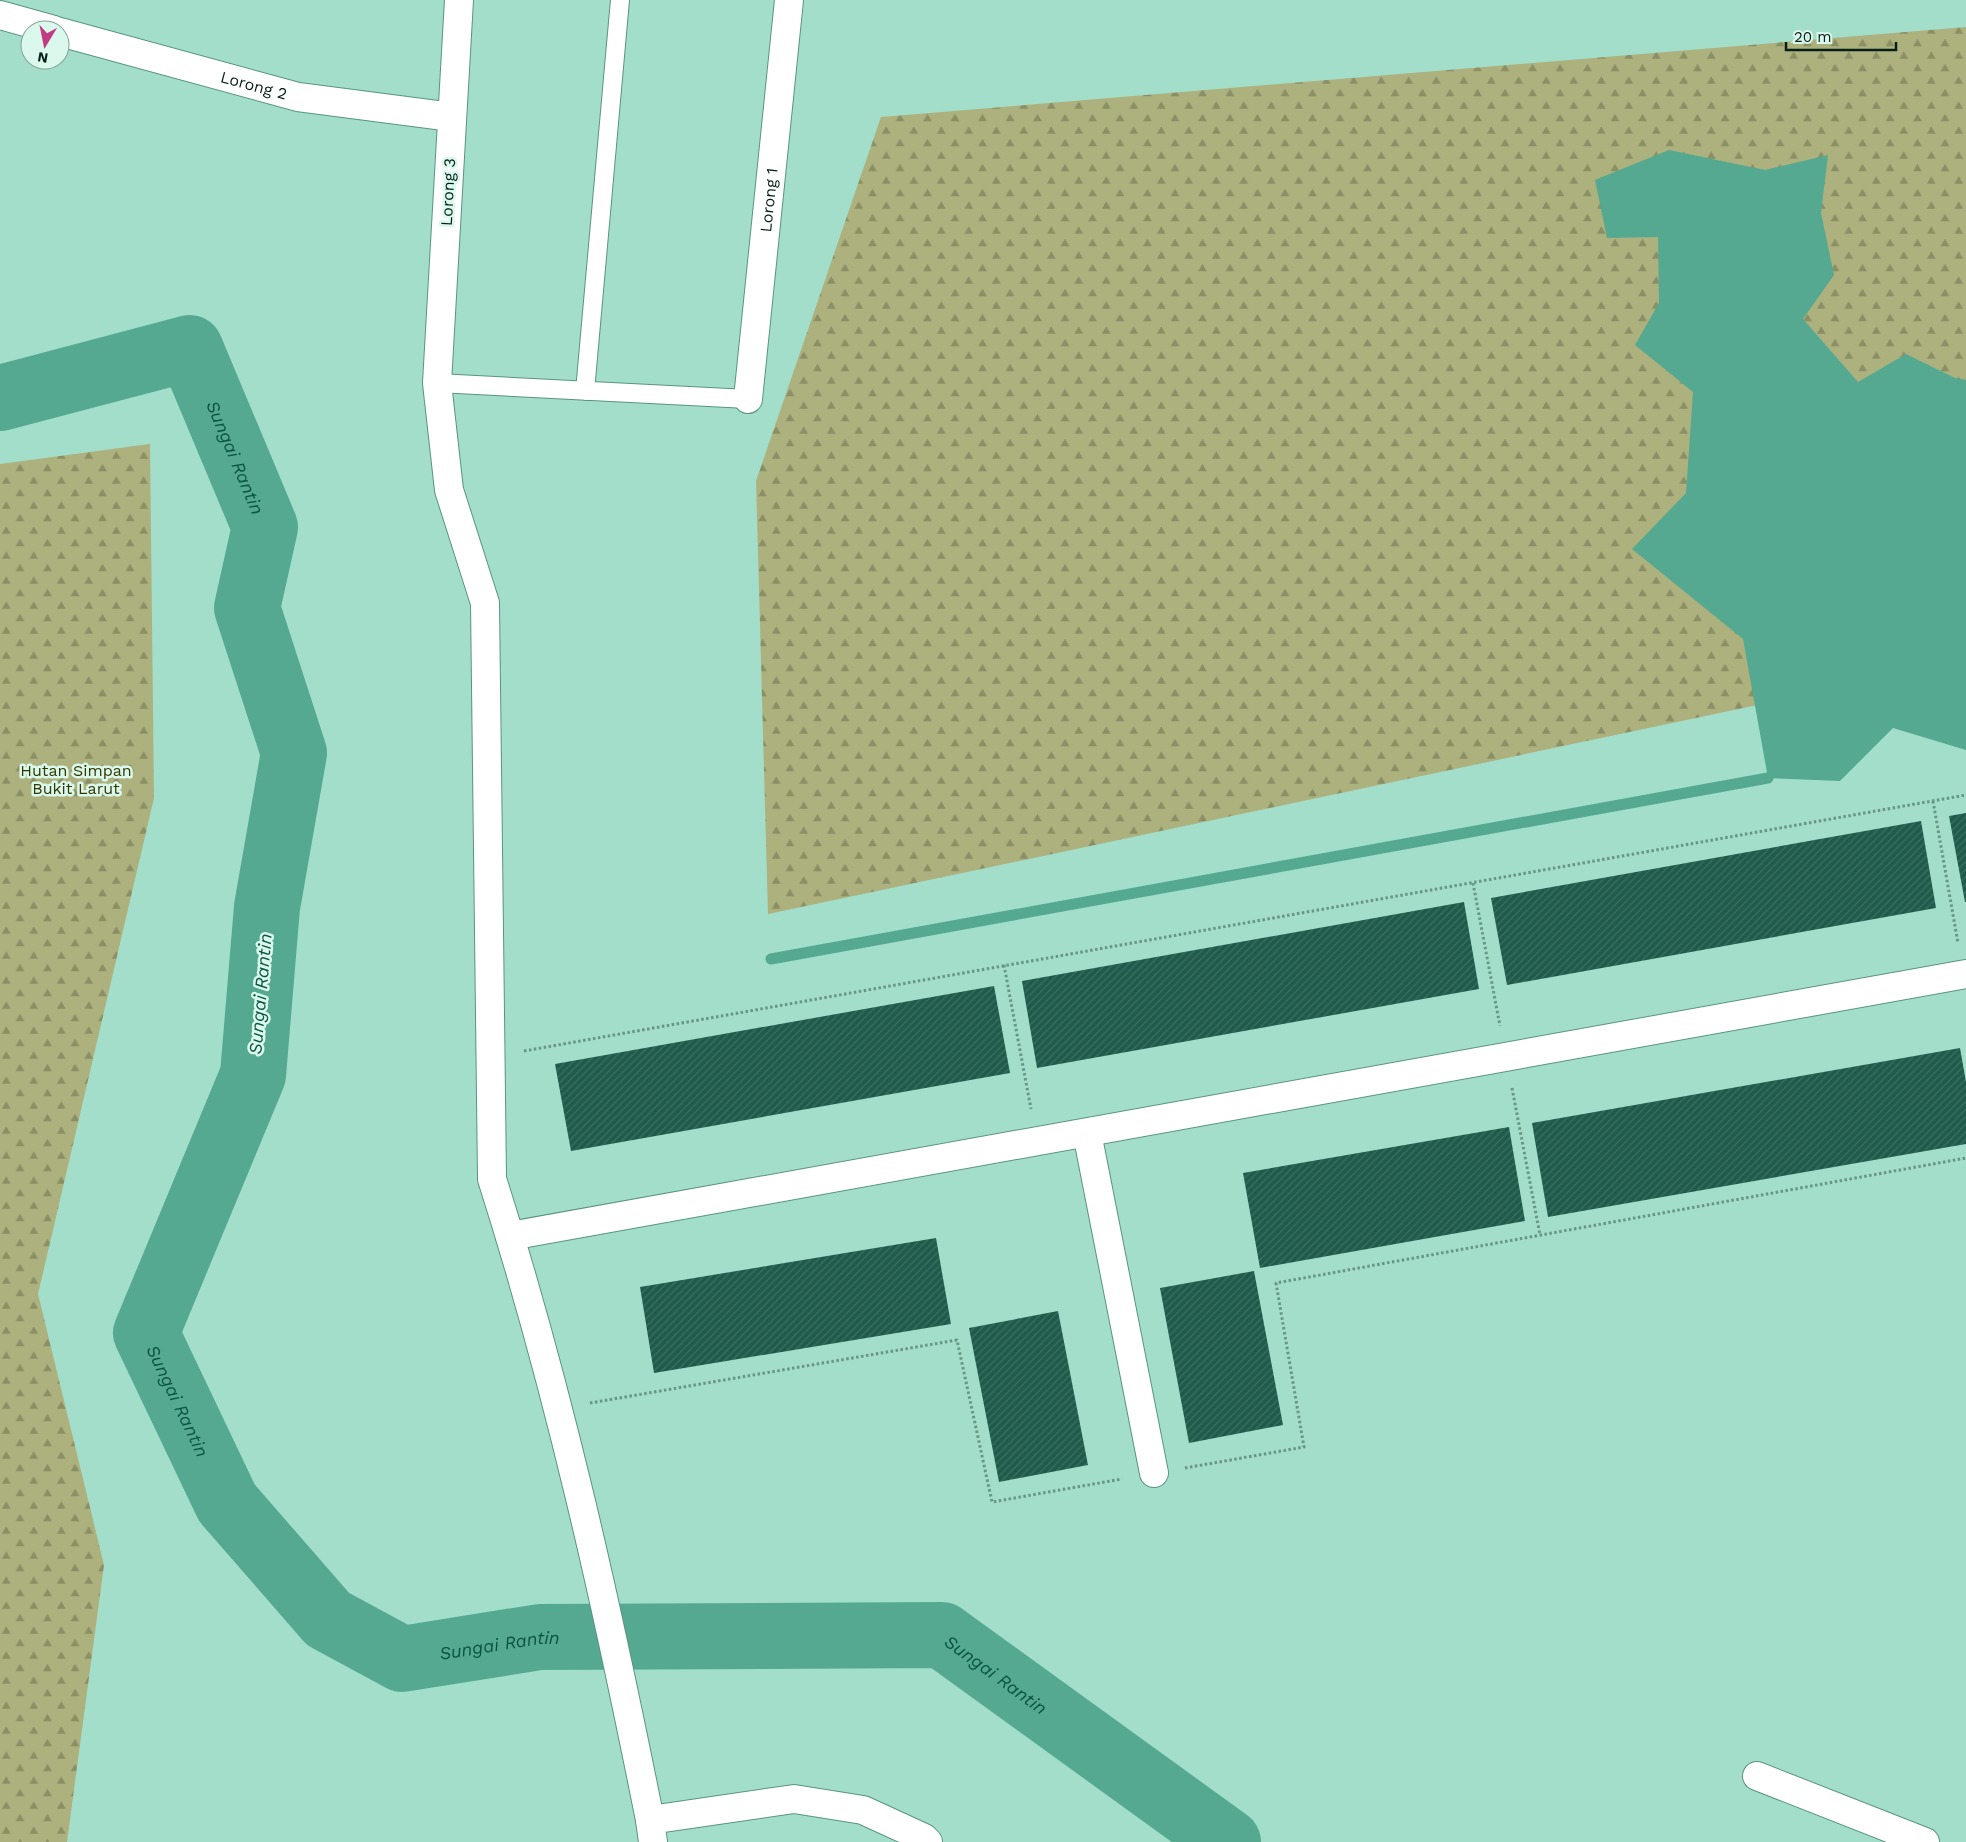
<svg xmlns="http://www.w3.org/2000/svg" width="1966" height="1842" font-family="'Work Sans',sans-serif">
<style>
.forest{fill:url(#forest-firs)}
.water{fill:#54a990}
.lines{fill:none;stroke-linecap:round;stroke-linejoin:round}
.stream{stroke:#54a990;stroke-width:11}
.river{stroke:#54a990;stroke-width:66}
.building{fill:url(#building-hatch)}
.lane-casing{stroke:#5a9482;stroke-width:20}
.street-casing{stroke:#5a9482;stroke-width:30}
.path{stroke:#679586;stroke-width:3;stroke-dasharray:2.5 2.5;stroke-linecap:butt}
.lane{stroke:#fff;stroke-width:18}
.street{stroke:#fff;stroke-width:28}
.labels{text-anchor:middle;dominant-baseline:central;stroke-width:5;stroke-linejoin:round;paint-order:stroke}
.street-label{font-size:16px;fill:#071f19;stroke:#dbf8ed}
.park-label{font-size:16px;fill:#353700;stroke:#dbf8ed}
.water-label{font-size:18px;font-style:italic;fill:#0b5443;stroke:#dbf8ed}
</style>
<defs>
<pattern id="forest-firs" width="22" height="20" patternUnits="userSpaceOnUse" patternTransform="scale(1.25)"><rect width="22" height="20" fill="#adb17d"/><path d="M5 1l3.5 6h-7zM16 11l3.5 6h-7z" fill="#8b8f66"/></pattern>
<pattern id="building-hatch" width="6" height="6" patternUnits="userSpaceOnUse" patternTransform="scale(1.25)"><rect width="6" height="6" fill="#1f5b4b"/><path d="M-1 1l2-2M0 6l6-6M5 7l2-2" fill="none" stroke="#3d6e61"/></pattern>
</defs>
<rect width="100%" height="100%" fill="#a2deca"/>
<!-- forest -->
<path class="forest" d="M1966 27V661L768 914 756 481 881 117Z
M150 444 154 798 38 1294 104 1565 67 1842H0V464Z"/>
<!-- water -->
<path class="water" d="M1669 150 1765 170 1828 155 1821 213 1834 275 1803 319 1858 382 1906 354 1955 378 1966 380V750L1893 728 1840 781 1768 778 1743 639 1632 549 1686 493 1693 392 1635 345 1659 303 1658 237 1607 238 1595 180Z"/>
<g class="lines">
<!-- stream -->
<path class="stream" d="M771 959 1768 778"/>
<!-- river -->
<path class="river" id="s1" d="M0 398 190 348 265 527 247 608 294 753 267 907 253 1075 146 1333 227 1503 328 1619 402 1659 540 1637 942 1635 1228 1842"/>
</g>
<!-- building -->
<path class="building" d="M1966 813V902H1965L1949 816Z
M1921 821 1936 908 1507 985 1491 898Z
M1464 902 1479 989 1037 1068 1022 981Z
M994 986 1010 1073 571 1151 555 1064Z
M1960 1048 1966 1082V1144L1548 1217 1532 1123Z
M1509 1127 1525 1221 1260 1268 1243 1173Z
M936 1238 951 1324 654 1373 640 1287Z
M1254 1271 1283 1425 1189 1443 1160 1288Z
M1058 1311 1088 1465 999 1482 969 1328Z"/>
<g class="lines">
<defs>
<path id="lane" d="M437 383 748 399
M585 391 620 0"/>
<g id="street">
<path d="M459 0 437 383 449 490 485 603 492 1179C559 1389 607 1605 650 1820"/>
<path d="M0 15 54 30"/>
<path id="s2" d="M60 32 298 97 452 117"/>
<path id="s3" d="M748 399 789 0"/>
<path d="M1087 1133 1154 1473"/>
<path d="M510 1236 1966 974"/>
<path d="M1757 1776 1925 1842"/>
<path d="M653 1842 650 1820 794 1799 863 1810 924 1838 928 1842"/>
</g>
</defs>
<!-- lane casing -->
<use href="#lane" class="lane-casing"/>
<!-- street casing -->
<use href="#street" class="street-casing"/>
<!-- path -->
<path class="path" d="M1933 801 1958 943
M1473 883 1500 1026
M1004 965 1031 1109
M524 1051 1966 795
M1512 1088 1540 1235
M590 1403 957 1340 992 1502 1122 1479
M1185 1468 1304 1447 1276 1283 1966 1158"/>
<!-- lane -->
<use href="#lane" class="lane"/>
<!-- street -->
<use href="#street" class="street"/>
</g>
<g class="labels">
<!-- street labels -->
<g class="street-label">
<text stroke="none"><textPath href="#s2" startOffset="201">Lorong 2</textPath></text>
<text transform="translate(448 192) rotate(-87)">Lorong 3</text>
<text stroke="none"><textPath href="#s3" startOffset="200">Lorong 1</textPath></text>
</g>
<!-- park labels -->
<g class="park-label">
<text x="76" y="770">Hutan Simpan<tspan x="76" dy="18">Bukit Larut</tspan></text>
</g>
<!-- water labels -->
<g class="water-label">
<text stroke="none"><textPath href="#s1" startOffset="315">Sungai Rantin</textPath></text>
<text transform="translate(260 994) rotate(-85)">Sungai Rantin</text>
<text stroke="none"><textPath href="#s1" startOffset="1305">Sungai Rantin</textPath></text>
<text stroke="none"><textPath href="#s1" startOffset="1755">Sungai Rantin</textPath></text>
<text stroke="none"><textPath href="#s1" startOffset="2265">Sungai Rantin</textPath></text>
</g>
</g>
<!-- north arrow -->
<g transform="translate(45 45) rotate(190)"><circle r="24" fill="#dbf8ed" stroke="#86a198"/>
<path d="M0-4L9 19L0 12L-9 19Z" fill="#c03c82"/>
<text y="-8" font-size="14" font-weight="bold" text-anchor="middle" fill="#071f19">N</text>
</g>
<!-- scale -->
<path d="M1786 42v8h110v-8" fill="none" stroke="#071f19" stroke-width="2.5"/>
<text x="1794" y="42" font-size="15" fill="#071f19" stroke="#dbf8ed" stroke-width="4" paint-order="stroke">20 m</text>
</svg>
